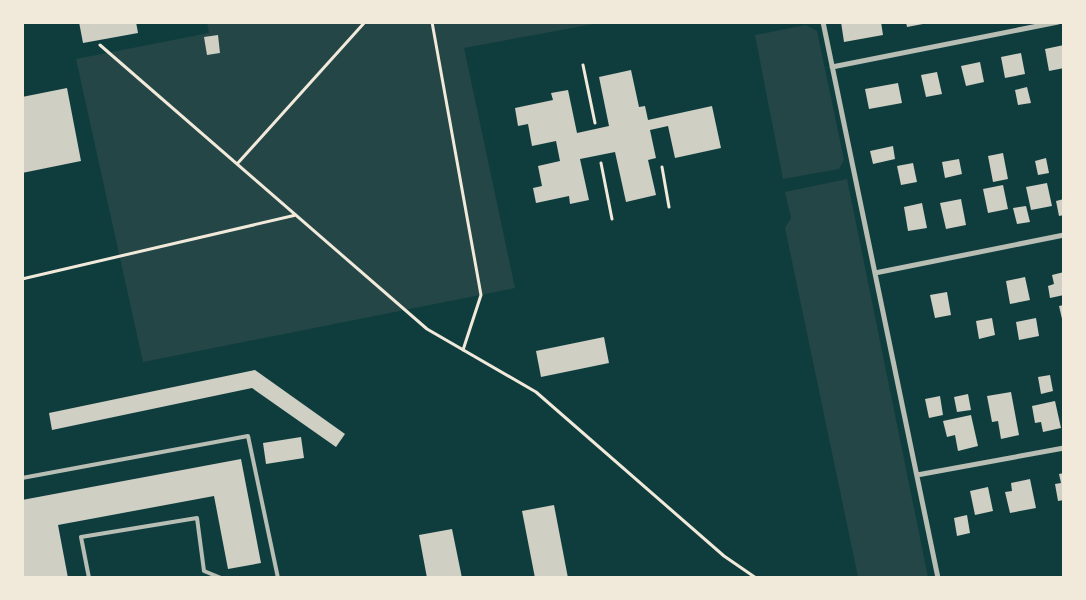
<svg xmlns="http://www.w3.org/2000/svg" width="1086" height="600" font-family="Manrope,sans-serif">
<style>
.green{fill:#244646}
.building{fill:#cfcfc3}
.lines{fill:none;stroke-linecap:round;stroke-linejoin:round}
.path{stroke:#f1e9da;stroke-width:3}
.service{stroke:#b8beb3;stroke-width:4}
.minor{stroke:#b8beb3;stroke-width:5}
</style>
<rect width="100%" height="100%" fill="#0f3d3e"/>
<!-- green -->
<path class="green" d="M207 23H599L464 48 515 288 143 362 76 59 209 33Z
M806 25 817 31 844 160 839 169 783 179 755 35Z
M847 179 928 577H858L785 228 791 218 785 192Z"/>
<!-- building -->
<path class="building" d="M79 22H136L138 33 83 43Z
M841 22H881L883 35 844 42Z
M906 22H927L928 23 907 27Z
M218 35 220 53 207 55 204 37Z
M1064 45V68L1049 71 1045 49Z
M1021 53 1025 74 1005 78 1001 57Z
M980 62 984 82 966 86 961 66Z
M631 70 639 107 645 106 648 120 712 106 721 148 675 158 668 126 650 130 656 158 648 160 656 195 626 202 615 152 580 159 589 200 570 204 569 196 536 203 533 188 542 186 538 166 560 161 556 141 532 146 528 124 518 126 515 108 553 100 551 93 568 90 577 133 609 126 599 77Z
M937 72 942 94 926 97 921 75Z
M898 83 902 103 869 109 865 89Z
M1027 87 1031 103 1018 105 1015 90Z
M67 88 81 161 22 173V97Z
M893 146 895 159 873 164 870 151Z
M1003 153 1008 179 993 182 988 156Z
M1046 158 1049 173 1038 175 1035 161Z
M959 159 962 174 945 178 942 162Z
M913 163 917 182 901 185 897 166Z
M1047 183 1052 206 1031 210 1026 187Z
M1003 185 1008 209 988 213 983 189Z
M961 199 966 225 946 229 940 203Z
M1064 199V215L1059 216 1056 201Z
M922 203 927 228 908 231 904 207Z
M1026 206 1030 222 1017 224 1013 208Z
M1064 272V295L1050 298 1048 286 1054 284 1052 275Z
M1025 277 1030 300 1010 304 1006 281Z
M947 292 951 315 935 318 930 295Z
M1064 305V323H1063L1059 306Z
M992 318 995 335 979 339 976 321Z
M1036 318 1039 336 1019 340 1016 322Z
M604 337 609 363 541 377 536 351Z
M255 370 345 434 336 447 252 388 52 430 49 413Z
M1050 375 1053 391 1041 394 1038 377Z
M1011 392 1019 435 1001 439 998 421 992 422 987 396Z
M968 394 971 410 957 412 954 397Z
M940 396 943 415 929 418 925 399Z
M1055 401 1061 428 1043 432 1041 422 1035 423 1032 406Z
M971 415 978 446 958 451 955 435 947 437 943 421Z
M301 437 304 458 266 464 263 443Z
M241 459 261 563 228 569 214 496 58 525 68 578H22V500Z
M1064 473V500L1058 501 1055 484 1061 483 1059 474Z
M1030 479 1036 508 1010 513 1005 492 1012 491 1011 483Z
M988 487 993 511 975 515 970 491Z
M554 505 568 578H535L522 511Z
M967 515 970 533 957 536 954 518Z
M452 529 462 578H427L419 535Z"/>
<g class="lines">
<!-- path -->
<path class="path" d="M432 22 481 295 463 350
M100 45 427 329 536 392 724 556 756 578
M583 65 595 123
M601 163 612 219
M237 164 365 22
M662 167 669 207
M22 279 296 215"/>
<!-- service -->
<path class="service" d="M22 478 248 436 278 578
M89 578 81 537 197 518 204 571 221 578"/>
<!-- minor -->
<path class="minor" d="M823 22 938 578
M832 67 1058 22
M875 273 1064 235
M917 475 1064 448"/>
</g>
<!-- border -->
<rect width="1086" height="600" fill="none" stroke="#f1e9da" stroke-width="48"/>
</svg>
